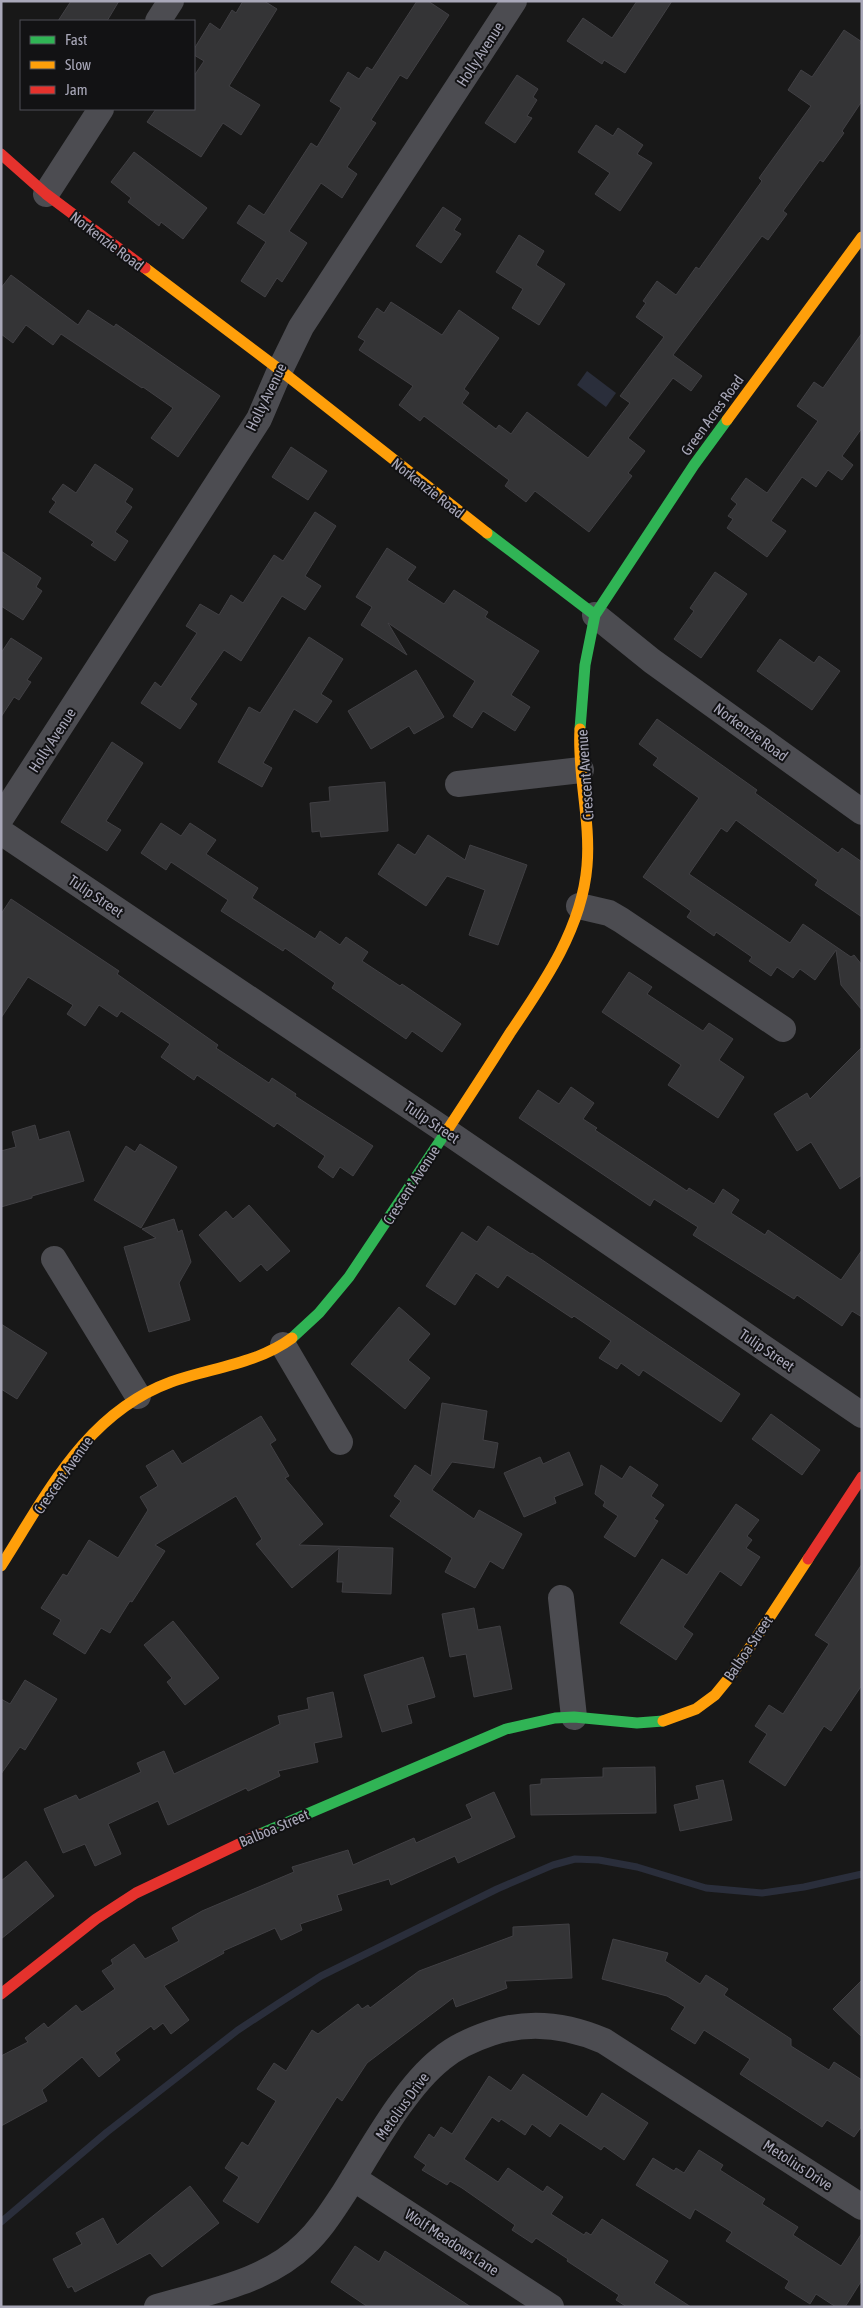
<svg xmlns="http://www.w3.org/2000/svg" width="863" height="2308" font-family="'Asap Condensed',sans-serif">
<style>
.water{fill:#2a2e3b}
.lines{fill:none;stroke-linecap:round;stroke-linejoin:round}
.stream{stroke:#2a2e3b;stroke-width:7}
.building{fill:#343436;stroke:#414044}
.street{stroke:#4c4c51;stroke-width:26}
.fast{stroke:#30b455;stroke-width:11}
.slow{stroke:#ff9f0a;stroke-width:11}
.jam{stroke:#e5322d;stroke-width:11}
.labels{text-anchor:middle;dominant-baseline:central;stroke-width:4;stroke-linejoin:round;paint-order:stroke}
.street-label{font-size:15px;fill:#a9a8b9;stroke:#121214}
</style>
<rect width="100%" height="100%" fill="#181818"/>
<!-- water -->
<path class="water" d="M587 371 616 393 606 407 577 385Z"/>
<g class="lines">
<!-- stream -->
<path class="stream" d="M1 2222 107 2132 238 2030 279 2003 321 1976 497 1889 553 1865 575 1859 599 1860 637 1867 706 1888 762 1893 804 1887 862 1874"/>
</g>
<!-- building -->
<path class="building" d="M71 1H119L107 21H58Z
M243 1H264L277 9 229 86 260 105 241 135 223 123 201 157 147 122 156 109H194V76L204 61 194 55V49L210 23 220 30 232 10 236 13Z
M417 1H428L449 15 407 79 400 75 371 120 376 123 347 167 357 174 342 198 321 183 289 231 307 243 282 282 277 278 265 297 241 281 266 242 237 223 249 205 264 215 311 143 317 147 341 108 330 101 348 72 359 79 367 67 372 70Z
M637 1H672L625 73 604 60 602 64 567 41 583 18 612 38Z
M844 30 862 42V101L842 131 844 133 823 162 820 160 783 211 787 214 768 240 762 236 673 355 702 376 691 391 673 378 628 438 645 451 628 473 632 476 589 532 535 491 526 502 505 486 509 480 424 416 420 421 399 405 413 386 359 350 365 341 358 337 377 308 384 313 391 302 442 335 459 310 499 338 464 389 469 393 462 403 496 429 499 425 511 434 527 412 588 458 630 403 620 396 664 337 636 317 646 303 643 301 657 281 676 295 696 267 699 269 762 181 759 178 811 106 788 90 801 70 812 77Z
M517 75 538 89 533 97 537 100 527 116 532 118 515 143 485 123Z
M596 125 613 136 618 128 643 145 637 154 652 163 620 211 595 194 610 173 578 152Z
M134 152 207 208 183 239 161 222 159 226 128 202 131 198 111 182Z
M443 207 461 219 454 230 461 234 441 263 416 246Z
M519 235 544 251 536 265 565 284 539 325 512 308 523 289 496 272Z
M11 275 78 325 88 310 114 327 116 324 220 396 178 457 151 438 173 408 143 387 142 388 61 334 53 345 26 325 13 343 1 334V288Z
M862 333V428L842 456 853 465 842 480 828 470 816 487 802 477 771 521 786 531 767 557 727 528 733 519 728 516 737 504 731 499 746 478 767 493 818 421 797 406 814 382 823 388Z
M291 447 327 471 308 500 272 477Z
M95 464 133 489 125 502 132 507 115 532 128 541 115 561 91 545 94 542 49 512 56 502 52 499 63 484 76 493Z
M315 512 336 526 305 576 321 586 305 610 282 596 241 661 224 650 190 699 197 704 180 729 141 703 155 682 161 687 197 633 186 626 200 604 219 615 231 595 243 603 274 555 283 561Z
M387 548 416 567 407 580 444 604 454 590 488 612 485 617 539 651 511 695 530 707 515 731 483 711 472 728 453 716 475 681 388 623 407 655 361 625 372 607 356 597Z
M1 551 41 578 36 587 42 591 23 620 1 606Z
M715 572 747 594 701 658 674 639 694 611 690 608Z
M309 637 343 659 321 694 332 701 317 723 294 709 263 763 272 768 262 787 218 762 249 707 260 713Z
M11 638 42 658 27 680 31 682 19 700 14 697 1 717V653Z
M780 639 814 663 819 656 840 671 812 710 757 671Z
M416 670 444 717 414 734 409 726 371 749 348 711Z
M657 719 757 790 755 793 838 853 842 848 862 862V917L815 885 818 880 736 820 727 832 721 828 689 874 790 943 803 924 851 957 854 955 862 965V1010L841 985 836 950 815 980 800 969 793 978 777 967 771 976 749 961 752 957 716 932 714 936 687 917 691 911 643 877 699 798 653 765 658 758 639 744Z
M112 742 143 763 106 821 121 830 107 851 61 822Z
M385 782 388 831 321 837 320 831 312 832 310 803 330 801 329 787Z
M161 823 181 836 190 823 216 840 206 854 258 888 252 898 315 939 320 931 340 945 346 937 368 952 362 961 400 986 402 984 461 1024 442 1052 412 1031 406 1039 332 988 335 983 285 948 283 951 221 911 228 900 171 862 166 870 141 853Z
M428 835 465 860 470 845 527 865 498 945 469 935 485 890 447 876 426 906 378 874 398 844 415 855Z
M11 899 119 971 117 974 218 1045 216 1048 269 1083 272 1078 296 1094 295 1096 373 1146 353 1176 340 1167 333 1178 318 1167 325 1156 277 1123 274 1127 197 1075 194 1080 161 1057 170 1044 121 1011 117 1017 99 1005 85 1026 67 1014 73 1005 28 977 1 1018V914Z
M629 972 652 987 647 994 703 1031 709 1023 733 1039 719 1060 744 1077 718 1118 668 1085 681 1065 602 1012Z
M862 1047V1175L840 1189 811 1142 797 1151 774 1114 807 1093 810 1099Z
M571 1087 594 1103 583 1119 597 1128 595 1130 687 1191 689 1188 714 1204 723 1189 739 1200 731 1213 765 1235 768 1230 841 1280 862 1250V1317L852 1311 842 1326 797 1295 794 1299 693 1235 698 1227 654 1199 650 1206 519 1118 538 1090 559 1104Z
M35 1125 39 1140 69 1131 84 1181 32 1196V1198L1 1207V1151L16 1147 12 1132Z
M140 1144 177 1167 141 1228 94 1200 126 1146 135 1152Z
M249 1205 290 1251 267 1271 261 1264 240 1282 199 1235 226 1211 233 1219Z
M174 1219 178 1232 182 1230 191 1262 179 1283 190 1320 149 1332 124 1247 156 1238 142 1229Z
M488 1226 531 1254 532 1253 740 1394 721 1422 643 1370 639 1376 621 1363 617 1369 599 1358 611 1341 574 1316 572 1318 507 1275 498 1288 476 1273 455 1305 426 1286 462 1232 477 1242Z
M399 1307 430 1334 408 1360 430 1378 405 1409 351 1364Z
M1 1324 47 1353 17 1399 1 1389Z
M442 1403 487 1411 483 1440 498 1443 494 1468 452 1462 432 1490 474 1519 479 1510 522 1534 503 1569 490 1561 475 1588 445 1572 452 1558 390 1516 401 1501 394 1496 415 1465 431 1476Z
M771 1414 820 1450 802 1475 752 1439Z
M261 1416 276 1440 270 1444 289 1476 285 1478 323 1524 299 1545 393 1548 391 1594 342 1592 343 1582H337L339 1548 292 1588 256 1544 262 1539 236 1496 155 1545 165 1551 132 1602 130 1601 110 1633 101 1628 85 1654 53 1634 61 1620 41 1608 63 1574 67 1576 89 1540 118 1558 148 1510 140 1497 158 1486 146 1466 173 1450 182 1464Z
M569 1452 583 1485 554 1497 556 1503 524 1517 504 1473 540 1457 543 1464Z
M601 1465 622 1479 630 1466 658 1485 651 1496 664 1505 654 1519 658 1521 635 1557 604 1537 618 1516 603 1506 605 1502 595 1494Z
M736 1504 759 1520 747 1536 752 1540 746 1548 760 1557 741 1586 720 1571 683 1627 693 1634 676 1660 620 1623 662 1559 687 1575Z
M862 1564V1685L831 1731 824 1726 785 1786 749 1762 767 1734 755 1726 769 1705 783 1714 829 1644 815 1635Z
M474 1608 478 1630 500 1626 512 1689 474 1697 466 1654 450 1657 442 1614Z
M173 1621 219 1678 185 1705 167 1682 172 1678 144 1645Z
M423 1657 435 1697 407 1705 412 1723 382 1732 364 1675Z
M25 1680 57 1699 25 1750 20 1747 1 1774V1699L10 1704Z
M333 1692 342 1737 314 1743 318 1762 278 1771 280 1776 248 1791 246 1788 168 1825 158 1801 108 1824 121 1854 95 1866 85 1844 63 1853 44 1809 76 1795 79 1800 141 1772 137 1763 164 1751 174 1774 280 1724 278 1716 309 1709 307 1698Z
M655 1767 656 1813 531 1815 530 1785 541 1784V1779L603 1777V1768Z
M723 1780 732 1820 680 1831 674 1805 699 1799 696 1786Z
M494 1792 515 1837 458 1863 455 1856 391 1885 389 1879 337 1895 342 1910 300 1924 302 1930 281 1940 275 1928 223 1951 224 1953 164 1986 189 2020 171 2034 163 2023 154 2030 151 2026 115 2053 120 2060 99 2077 82 2057 42 2090 47 2101 1 2126V2056L28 2042 25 2038 44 2023 48 2028 76 2005 82 2012 115 1989 102 1971 113 1964 111 1960 134 1944 145 1959 179 1941 172 1928 202 1911 294 1872 292 1867 348 1850 353 1865 414 1838 416 1843 472 1818 466 1805Z
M26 1861 54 1896 1 1939V1881Z
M569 1924 572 1978 505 1981 507 1988 456 2007 453 1998 367 2063 342 2101 337 2097 258 2223 223 2201 239 2177 225 2168 242 2142 248 2146 276 2101 257 2089 274 2063 286 2071 312 2030 318 2034 358 2004 362 2009 368 2005 370 2008 419 1971 513 1936V1927Z
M613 1939 668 1953 665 1961 700 1984 706 1975 728 1989 724 1995 791 2039V2046L829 2070 834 2062 862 2080V2126L854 2137 827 2120 822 2127 740 2074 750 2059 704 2030 695 2044 671 2029 685 2007 667 1996 602 1979Z
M862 1980V2037L833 2009Z
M523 2074 587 2117 602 2093 648 2123 624 2160 604 2146 601 2150 560 2123 550 2137 532 2124 525 2135 501 2119 499 2122 492 2117 464 2159 498 2182 508 2168 543 2192 547 2186 563 2197 551 2214 584 2235 586 2232 591 2235 602 2219 668 2261 654 2283 691 2307H627L616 2300 619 2295 567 2261 568 2259 536 2238 532 2243 512 2230 515 2225 462 2188 450 2181 447 2185 422 2170 426 2165 414 2157 429 2134 434 2138 441 2127 452 2134 489 2076 511 2091Z
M699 2150 723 2165 720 2170 765 2199 762 2204 798 2227 793 2235 841 2266 862 2233V2280L845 2307H836L816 2294 810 2304 785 2288 789 2281 726 2241 732 2232 695 2209 690 2219 636 2185 653 2158 674 2171 676 2168 684 2173Z
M190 2186 219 2223 162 2267 150 2253 75 2292 72 2286 68 2288 53 2259 82 2244 76 2233 103 2218 117 2245Z
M355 2246 379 2262 385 2251 471 2307H368L331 2282Z"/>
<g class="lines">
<!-- street -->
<path class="street" d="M158 21 171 1
M46 194 101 109
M595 615 652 661 862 812
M458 784 581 770
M1 818 259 419 280 370 301 327 514 1
M1 832 446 1131 862 1415
M579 906 609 913 621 920 783 1029
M54 1259 138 1396
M283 1345 340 1442
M561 1598 574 1717
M353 2178 551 2307
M157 2307C207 2292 267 2282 305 2244 321 2229 332 2211 344 2193 370 2152 404 2088 441 2059 455 2047 473 2039 491 2033 530 2020 567 2025 604 2041L862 2207"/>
<!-- fast -->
<path class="fast" d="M487 533 595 615
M580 729 585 665 595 615 694 465 727 420
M292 1338 319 1313 349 1277 448 1129
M260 1834 506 1729 555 1718 574 1717 637 1723 663 1721"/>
<!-- slow -->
<path class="slow" d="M145 268 280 370 487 533
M727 420 862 237
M448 1129C469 1097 490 1065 510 1033 544 983 582 928 587 866 591 820 577 774 580 729
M1 1566C47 1494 86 1413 171 1382 210 1368 257 1364 292 1338
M663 1721 696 1709 715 1695 733 1673 808 1559"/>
<!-- jam -->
<path class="jam" d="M1 154 46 194 145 268
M808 1559 862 1477
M1 1994 96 1919 136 1893 260 1834"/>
</g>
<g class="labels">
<!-- street labels -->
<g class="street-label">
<text transform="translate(480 54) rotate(-57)">Holly Avenue</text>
<text transform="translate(107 241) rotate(37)">Norkenzie Road</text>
<text transform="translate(266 397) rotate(-64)">Holly Avenue</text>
<text transform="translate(712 415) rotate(-54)">Green Acres Road</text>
<text transform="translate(428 488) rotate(38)">Norkenzie Road</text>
<text transform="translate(751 732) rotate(36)">Norkenzie Road</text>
<text transform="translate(52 740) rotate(-57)">Holly Avenue</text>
<text transform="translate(585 775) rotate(-94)">Crescent Avenue</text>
<text transform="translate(96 896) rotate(34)">Tulip Street</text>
<text transform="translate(432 1122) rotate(34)">Tulip Street</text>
<text transform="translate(411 1185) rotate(-57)">Crescent Avenue</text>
<text transform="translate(767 1350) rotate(34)">Tulip Street</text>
<text transform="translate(63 1475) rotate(-55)">Crescent Avenue</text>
<text transform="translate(748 1648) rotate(-56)">Balboa Street</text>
<text transform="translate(274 1828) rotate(-23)">Balboa Street</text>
<text transform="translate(402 2106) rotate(-54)">Metolius Drive</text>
<text transform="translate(798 2165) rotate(33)">Metolius Drive</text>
<text transform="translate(452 2242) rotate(33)">Wolf Meadows Lane</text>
</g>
</g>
<!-- border -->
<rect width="863" height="2308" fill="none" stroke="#a9a8b9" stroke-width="5"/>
<!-- legend -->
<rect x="20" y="20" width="175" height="90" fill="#121214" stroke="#4e4e56"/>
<rect x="30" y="36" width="25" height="8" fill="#30b455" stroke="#4e4e56"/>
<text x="65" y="45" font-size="15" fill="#a9a8b9">Fast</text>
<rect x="30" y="61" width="25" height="8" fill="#ff9f0a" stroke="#4e4e56"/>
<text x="65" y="70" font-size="15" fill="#a9a8b9">Slow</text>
<rect x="30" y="86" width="25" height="8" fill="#e5322d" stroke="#4e4e56"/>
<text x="65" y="95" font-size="15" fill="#a9a8b9">Jam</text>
</svg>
